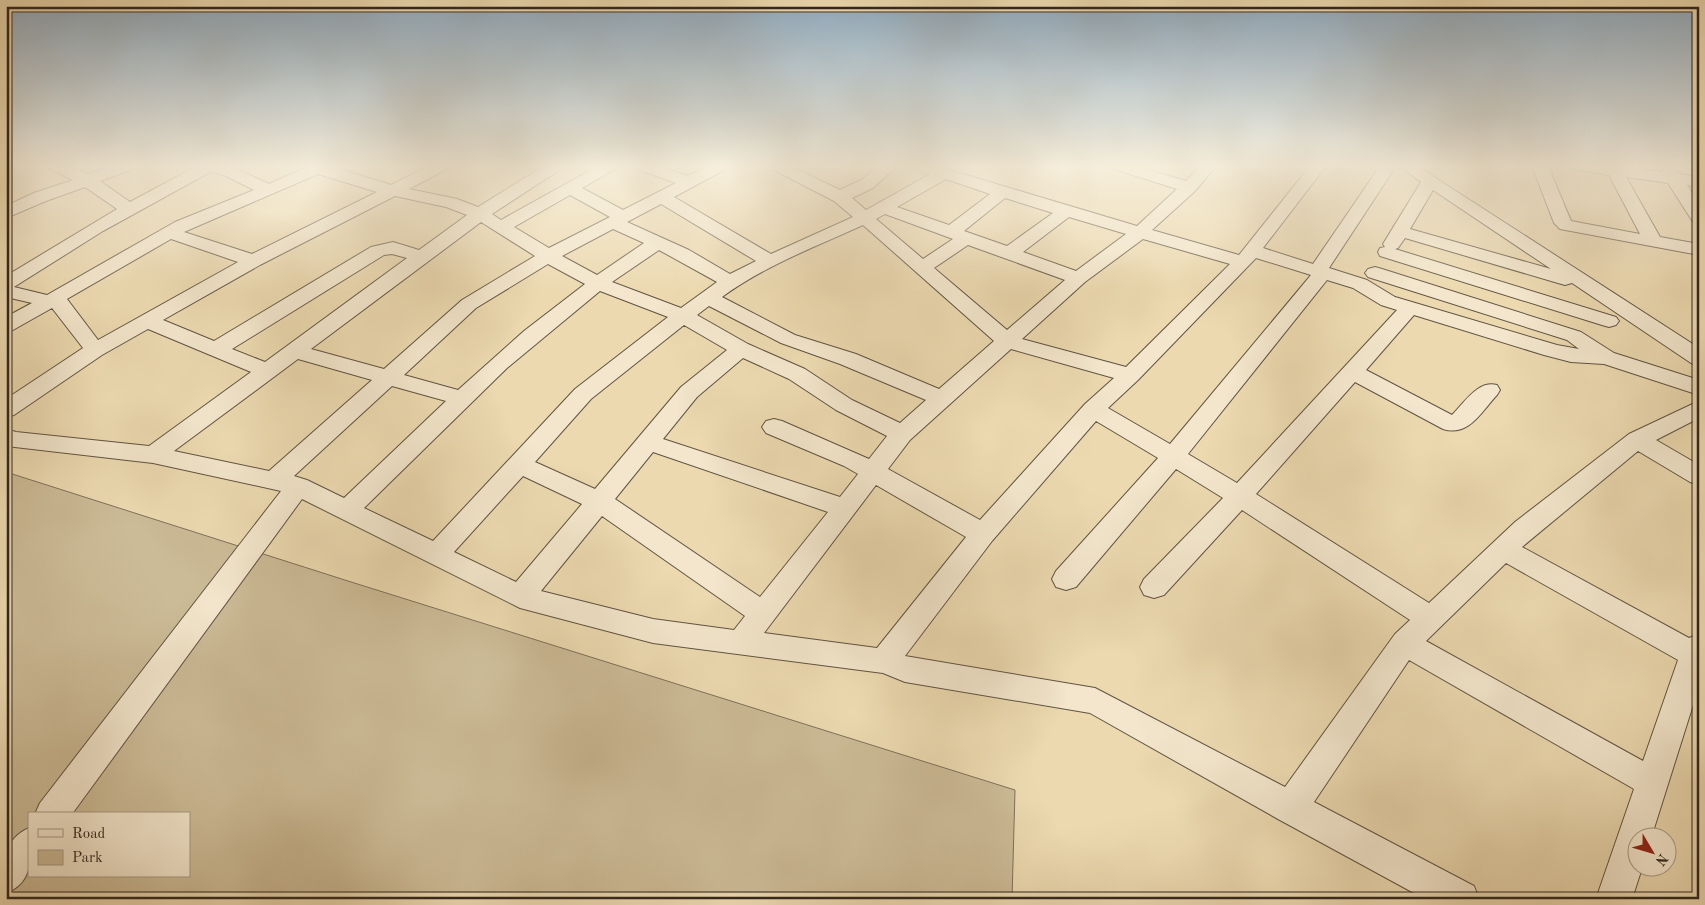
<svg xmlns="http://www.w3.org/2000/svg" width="1705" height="905" font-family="'Old Standard TT',serif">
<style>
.green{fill:#ccbb97;stroke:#7e705a;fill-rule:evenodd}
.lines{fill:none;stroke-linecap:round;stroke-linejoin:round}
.minor-casing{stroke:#605342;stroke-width:2}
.minor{fill:#f3e6cc;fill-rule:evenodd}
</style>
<rect width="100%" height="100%" fill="#ecd9b0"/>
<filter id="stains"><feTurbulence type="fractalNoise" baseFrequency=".004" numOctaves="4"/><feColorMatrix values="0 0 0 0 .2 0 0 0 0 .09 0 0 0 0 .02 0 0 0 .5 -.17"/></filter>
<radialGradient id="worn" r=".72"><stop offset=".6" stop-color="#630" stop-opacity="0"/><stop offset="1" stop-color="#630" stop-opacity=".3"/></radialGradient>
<!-- green -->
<path class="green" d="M6 472 348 581 1015 790 1012 899H6ZM29 814H189V876H29Z"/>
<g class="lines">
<defs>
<path id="minor" d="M48 166H69L88 174 113 166H135L133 169 100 181 130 202 197 166H225L236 169 269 184 309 166H329L391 185 429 166H449L447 169 409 189 457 199 478 207 544 166H563L561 169 492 214 501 220 598 166H617L615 169 582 188 623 210 676 183 637 169 635 166H658L688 176 708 166H728L726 169 674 197 771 254 853 217 834 201 772 169 770 166H790L840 190 861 180 879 166H897L873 188 852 198 866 210 930 174 915 169 913 166H936L1137 226 1177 189 1114 169 1112 166H1136L1186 181 1199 166H1216L1195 191 1152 230 1239 255 1310 166H1326L1263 248 1313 264 1380 166H1396L1329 268 1367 280 1395 297 1557 345 1579 349 1567 340 1368 277 1365 273 1368 269 1375 267 1382 269 1581 332 1614 353 1699 380V395L1604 364 1571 362 1544 355 1414 315 1366 370 1452 415C1465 402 1478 380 1497 385L1500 390 1497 395C1481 412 1469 437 1443 429L1355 382 1256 494 1429 603 1515 522 1629 434 1699 401V418L1656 440 1699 465V485L1690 482 1638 451 1522 547 1689 638 1699 634V686L1651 838H1638V868H1642L1632 899H1596L1634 789 1409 660 1314 802 1474 886 1479 899H1425L1278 819 1090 713 905 682 883 673 653 643 520 608 302 499 72 814H35L40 803 281 491 153 463 6 446V429L16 432 149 446 251 372 148 329 102 355 14 415 6 417V399L83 348 52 308 13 330 6 332V317L32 303 6 297V276L117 209 85 187 46 201 6 218V206L34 193 73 180 50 169ZM210 172 224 175 254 190 175 222 47 295 14 287 103 231ZM318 174 377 192 252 254 184 232ZM946 179 990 194 949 225 897 207ZM570 195 610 217 549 248 514 227ZM395 196 446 207 467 215 419 250 393 242 371 247 214 341 163 320 260 265ZM1005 198 1053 213 1007 246 964 231ZM661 204 756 261 730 274 689 250 627 222ZM885 214 953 239 923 259 876 219ZM1069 217 1126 234 1076 271 1023 252ZM481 222 535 256 462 300 384 369 311 349ZM863 225 994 341 939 389 856 354 795 335 722 297C764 266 815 247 863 225ZM613 229 644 243 597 275 562 256ZM171 239 238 262 98 340 67 299ZM1143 239 1230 264 1126 367 1022 339 1085 282ZM968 245 1065 280 1007 330 934 268ZM659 250 717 282 681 308 612 282ZM392 254 407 258 265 362 232 349 384 255ZM1256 258 1311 275 1170 444 1108 408 1138 380ZM548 264 585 284 524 331 458 390 404 375 476 308ZM1327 280 1353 288 1381 305 1397 310 1237 483 1188 454ZM600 291 668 317 575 389 433 541 364 508 507 368ZM709 306 781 343 840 364 926 400 900 423 852 400 805 369 748 344 697 315ZM684 325 727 350 681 387 595 489 535 462 591 399ZM1011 349 1114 378 1085 404 980 520 888 469 910 440ZM743 358 789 379 836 410 887 436 869 459 782 421 774 419 766 421 762 427 766 433 844 466 858 474 840 497 663 439 697 397ZM298 359 372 380 269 471 174 451ZM392 386 446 401 344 498 307 480 294 476ZM1096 421 1158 458 1056 571 1052 579 1056 587 1066 590 1076 587 1176 469 1223 498 1144 579 1140 587 1144 595 1154 598 1164 595 1242 510 1410 620 1395 634 1285 787 1095 688 905 656 992 541ZM653 452 828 512 760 597 615 499ZM523 476 582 504 516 582 454 552ZM876 485 966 537 877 648 764 633ZM602 516 745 616 734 630 653 619 541 591ZM1506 563 1678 660 1643 761 1426 641Z
M1399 166H1417L1699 348V365L1691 363 1572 283 1565 285 1558 283 1405 238 1398 248 1395 249 1616 317 1619 321 1616 325 1609 327 1602 325 1380 256 1378 252 1380 248 1385 247 1383 244 1421 182ZM1433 190 1551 269 1410 229Z
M1532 166H1548L1571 221 1640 234 1609 175 1573 169 1571 166H1620L1661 172 1663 168H1675L1679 174 1699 177V187L1687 185 1699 204V223L1693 222 1668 183 1626 177 1660 237 1699 244V255L1560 229 1554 223Z
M29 828C29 856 36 881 6 893 6 866 0 841 29 828Z"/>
</defs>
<!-- minor casing -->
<use href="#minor" class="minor-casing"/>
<!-- minor -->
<use href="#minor" class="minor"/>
</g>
<!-- sky -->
<linearGradient id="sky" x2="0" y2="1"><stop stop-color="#90aabe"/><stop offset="0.57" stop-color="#f6eedb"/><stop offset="1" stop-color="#f6eedb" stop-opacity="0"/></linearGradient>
<rect width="1705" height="292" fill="url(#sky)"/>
<!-- margin -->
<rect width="1705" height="905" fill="none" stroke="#ecd9b0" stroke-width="25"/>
<rect x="8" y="8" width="1690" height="890" fill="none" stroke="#31261e" stroke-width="2.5"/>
<rect x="12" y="12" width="1680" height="880" fill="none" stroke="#31261e"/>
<!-- legend -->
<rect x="28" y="812" width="162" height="65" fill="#f3e6cc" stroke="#a59986"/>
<rect x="38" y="829" width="25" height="8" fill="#f3e6cc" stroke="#a59986"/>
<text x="72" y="838" font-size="15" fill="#31261e">Road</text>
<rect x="38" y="850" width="25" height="15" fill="#ccbb97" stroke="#a59986"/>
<text x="72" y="862" font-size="15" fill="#31261e">Park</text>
<!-- north arrow -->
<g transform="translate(1652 852) rotate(128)"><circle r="24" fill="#f3e6cc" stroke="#a59986"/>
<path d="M0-4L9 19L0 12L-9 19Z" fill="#8f2418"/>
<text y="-8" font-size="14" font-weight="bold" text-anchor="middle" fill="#31261e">N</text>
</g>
<rect width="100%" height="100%" filter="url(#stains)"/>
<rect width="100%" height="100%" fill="url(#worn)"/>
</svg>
